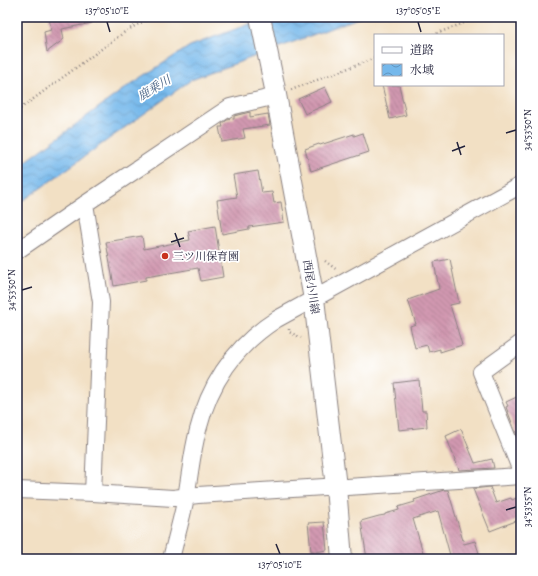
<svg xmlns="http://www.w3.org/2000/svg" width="538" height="576" font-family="Alegreya,'Noto Serif JP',serif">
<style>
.water{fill:url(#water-waves);stroke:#4c6d93}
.building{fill:url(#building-back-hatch)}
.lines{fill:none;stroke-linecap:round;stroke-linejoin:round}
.minor-casing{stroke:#8a8180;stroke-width:18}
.major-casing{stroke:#8a8180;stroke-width:22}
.path{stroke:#8a8180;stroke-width:2.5;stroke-dasharray:1 3;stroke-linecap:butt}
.minor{stroke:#fff;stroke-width:16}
.major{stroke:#fff;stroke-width:20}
.ticks{fill:none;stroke:#22223b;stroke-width:1.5}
.poi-dot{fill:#c8321e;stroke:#fff;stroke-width:1.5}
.labels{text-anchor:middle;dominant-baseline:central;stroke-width:3.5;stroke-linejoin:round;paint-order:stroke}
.poi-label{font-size:11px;fill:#22223b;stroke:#fff;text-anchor:start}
.street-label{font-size:11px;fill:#22223b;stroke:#fff}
.water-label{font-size:12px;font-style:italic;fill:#435e81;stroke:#fff}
.neatline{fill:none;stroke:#22223b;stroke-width:1.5}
.ticks-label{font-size:10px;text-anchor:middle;fill:#22223b}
</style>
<defs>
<pattern id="water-waves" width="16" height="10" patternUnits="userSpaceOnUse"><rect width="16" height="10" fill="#75b8eb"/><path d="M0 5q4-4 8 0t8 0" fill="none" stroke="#6095c0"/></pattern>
<pattern id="building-back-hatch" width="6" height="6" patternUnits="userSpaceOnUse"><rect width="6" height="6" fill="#d198b0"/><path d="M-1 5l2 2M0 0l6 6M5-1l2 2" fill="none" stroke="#a97c90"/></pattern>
</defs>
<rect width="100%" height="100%" fill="#fff"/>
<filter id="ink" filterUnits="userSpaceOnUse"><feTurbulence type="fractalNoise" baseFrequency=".025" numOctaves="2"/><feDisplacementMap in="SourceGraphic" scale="8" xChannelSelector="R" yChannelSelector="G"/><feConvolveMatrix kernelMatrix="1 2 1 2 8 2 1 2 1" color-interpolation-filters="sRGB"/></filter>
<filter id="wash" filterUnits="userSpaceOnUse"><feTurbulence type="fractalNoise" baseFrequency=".012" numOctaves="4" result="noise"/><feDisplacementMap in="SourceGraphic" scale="16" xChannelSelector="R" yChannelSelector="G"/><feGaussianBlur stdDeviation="0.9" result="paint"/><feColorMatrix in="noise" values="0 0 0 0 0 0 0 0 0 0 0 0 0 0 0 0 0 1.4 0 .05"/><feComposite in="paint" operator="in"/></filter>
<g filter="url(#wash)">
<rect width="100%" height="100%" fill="#f2e0c4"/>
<!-- water -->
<path class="water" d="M268 17H361L191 80 17 205V168L125 88 190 46Z"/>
<g id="blocks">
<!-- building -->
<path class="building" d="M49 17H91L92 23 62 29 64 39 47 52 44 32 51 30Z
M382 85H399L406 115 390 119Z
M325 87 332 102 305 114 298 99Z
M250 112V117L268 114 270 125 243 129 245 138 222 142 219 127H223L222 124 227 120 234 119V116Z
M363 133 369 152 311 171 305 149 319 144 320 145 354 134V136Z
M258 171 262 193 272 192 274 203 281 202 284 222 249 227V229L222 234 217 200 237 197 233 175Z
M215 226 223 277 201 281 198 268 146 277V280L114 286 106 242 142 236 144 249 190 240 188 231Z
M450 259 459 303 450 305 462 345 440 352V349L429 352 427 345 415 348 410 326 416 324 408 300 439 289 434 262Z
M419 380 422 411H426L427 427 399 430 394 383Z
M521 395V446L506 407 508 406 506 402Z
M461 429 475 463 492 459 494 468 459 470 446 436Z
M490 487 496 503 511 498 512 500 521 496V519L490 531 473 489Z
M444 490H448L464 544 475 541 481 559H451L438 511 413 519 425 559H367L361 521 379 516 385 515V514L399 510 398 507 415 502 414 500Z
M324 522 327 550 316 552V551H311L308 523Z"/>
</g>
</g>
<g filter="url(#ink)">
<use href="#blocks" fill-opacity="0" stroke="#8a8180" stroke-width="1"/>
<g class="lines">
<defs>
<path id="minor" d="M85 204 101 302 93 493
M17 251 85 204 230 107 276 96
M521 343 481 372 521 471
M17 490 93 493 173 498 198 495 324 487H347L521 476
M171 559C176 538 182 518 186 497 190 475 192 452 198 430 210 382 235 346 277 319L521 185"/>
<path id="major" d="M260 17 274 84 314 299 336 487 342 559"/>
</defs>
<!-- minor casing -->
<use href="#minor" class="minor-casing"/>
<!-- major casing -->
<use href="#major" class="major-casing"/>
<!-- path -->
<path class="path" d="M433 35 479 17
M291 90 375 58
M17 111 126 31 151 17
M325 261 337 270
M289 329V332L301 338"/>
<!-- minor -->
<use href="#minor" class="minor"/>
<!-- major -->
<use href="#major" class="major"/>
</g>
</g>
<!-- ticks -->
<path class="ticks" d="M107 22 110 32M418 22 421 32M506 133 516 130M457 142 461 155M452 151 465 146M175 233 180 247M171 242 184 238M22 290 32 287M506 510 516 507M276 544 280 554"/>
<!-- markers -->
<circle class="poi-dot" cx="165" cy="256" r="4"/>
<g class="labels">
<!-- poi labels -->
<g class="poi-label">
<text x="173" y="256">三ツ川保育園</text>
</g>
<!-- street labels -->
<g class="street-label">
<text transform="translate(311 287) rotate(81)">西尾小川線</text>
</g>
<!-- water labels -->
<g class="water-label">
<text transform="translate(154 88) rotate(-31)">鹿乗川</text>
</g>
</g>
<!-- margin -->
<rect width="538" height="576" fill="none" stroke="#fff" stroke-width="44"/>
<!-- legend -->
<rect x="374" y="34" width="130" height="52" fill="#ffffff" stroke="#a7a7b1"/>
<rect x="382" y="47" width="20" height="6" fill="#ffffff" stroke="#a7a7b1"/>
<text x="410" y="54" font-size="12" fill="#22223b">道路</text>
<rect x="382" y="64" width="20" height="12" fill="url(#water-waves)" stroke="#a7a7b1"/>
<text x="410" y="74" font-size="12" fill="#22223b">水域</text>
<rect x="22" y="22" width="494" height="532" class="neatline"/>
<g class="ticks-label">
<text x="107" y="14">137°05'10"E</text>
<text x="418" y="14">137°05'05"E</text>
<text transform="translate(527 130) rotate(-90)" y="4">34°53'50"N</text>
<text transform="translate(11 290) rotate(-90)" y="4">34°53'50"N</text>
<text transform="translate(527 507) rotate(-90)" y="4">34°53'55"N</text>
<text x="280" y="568">137°05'10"E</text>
</g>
</svg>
